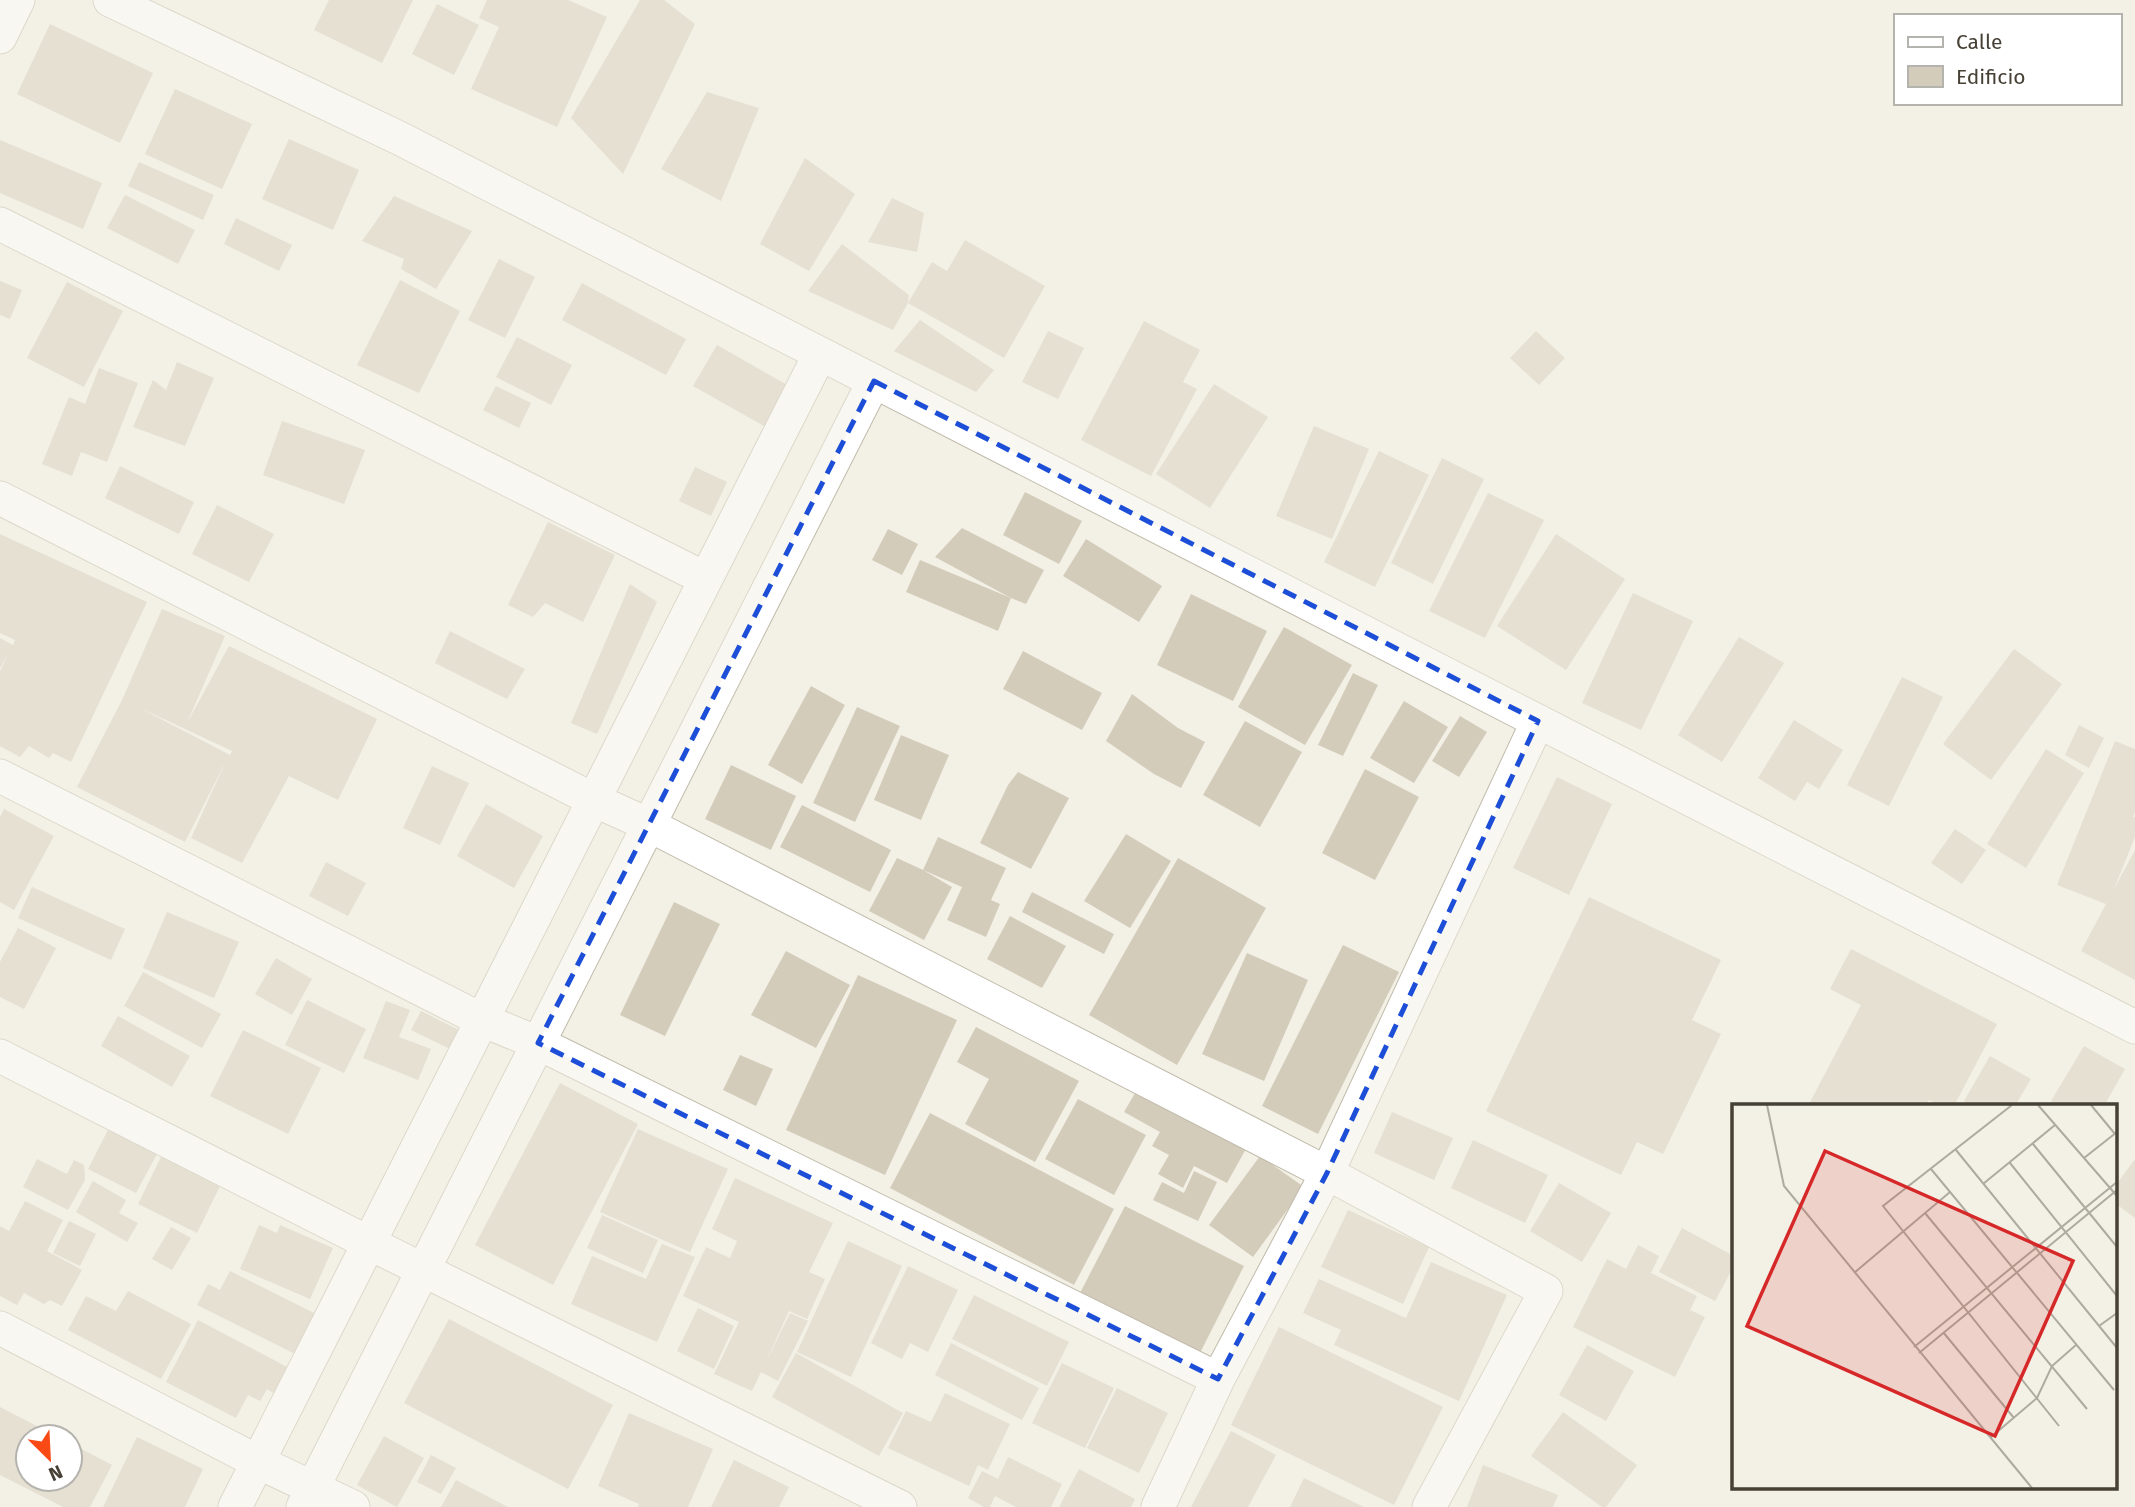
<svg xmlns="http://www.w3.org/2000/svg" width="2135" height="1507" font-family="'Fira Sans',sans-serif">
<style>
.building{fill:#d4ccbb;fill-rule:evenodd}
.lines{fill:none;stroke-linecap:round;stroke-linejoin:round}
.street-casing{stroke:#c1bbab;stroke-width:35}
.street{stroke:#fff;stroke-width:33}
.marked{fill:none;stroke:#1d4ed8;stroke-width:5;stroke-dasharray:14 9;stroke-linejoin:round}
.inset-road{fill:none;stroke:#aeaa9f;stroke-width:2}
.view{fill:#d62828;fill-opacity:0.15;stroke:#d62828;stroke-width:3.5}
.inset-edge{fill:none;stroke:#464035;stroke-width:3.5}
</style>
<rect width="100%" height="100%" fill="#f3f0e6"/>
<!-- building -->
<path class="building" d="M329 0H413L382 63 314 30Z
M487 0H568L607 17 557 127 471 89 499 27 479 18Z
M640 0H664L695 24 623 174 571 118Z
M437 4 479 25 454 75 412 54Z
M50 24 153 73 120 143 17 94Z
M175 89 252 124 222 189 145 154Z
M707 92 759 108 721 201 661 169Z
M289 139 359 170 333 230 262 199Z
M0 140 102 183 83 229 0 193Z
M805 158 855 194 809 271 760 244Z
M139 162 214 195 203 220 128 186Z
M125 195 195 230 178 264 107 228Z
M394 196 472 231 436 289 401 269 404 259 362 241Z
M892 198 924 213 917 252 868 242Z
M236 218 292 245 279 271 224 244Z
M965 240 1045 286 1004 358 908 303 893 330 808 291 842 244 909 295 908 303 932 262 947 271Z
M499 259 535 277 505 338 468 320Z
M400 280 460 311 419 393 357 365Z
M0 281 22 290 10 319 0 315Z
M67 282 123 311 84 387 27 358Z
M582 283 686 339 666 375 562 320Z
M920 320 994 370 976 392 894 351Z
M1144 321 1200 350 1183 382 1197 389 1151 476 1081 440Z
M1048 331 1084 348 1058 399 1022 382Z
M1536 331 1565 358 1539 385 1510 358Z
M517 337 572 365 551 405 496 377Z
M717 345 789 386 766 427 693 386Z
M177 362 214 378 185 446 133 427 153 380 166 390Z
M99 368 138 383 107 462 81 452 72 476 42 464 69 397 85 404Z
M1214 384 1268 417 1210 508 1156 474Z
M496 386 531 403 519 428 483 410Z
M282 421 365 450 344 504 263 475Z
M1314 426 1369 449 1332 539 1276 516Z
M1379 451 1429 475 1375 587 1324 562Z
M1442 458 1484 479 1433 584 1391 563Z
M120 466 194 502 179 534 105 498Z
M695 467 727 482 711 516 679 501Z
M1025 492 1082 521 1059 564 1003 535Z
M1488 493 1544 520 1485 638 1429 611Z
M217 505 274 534 249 582 192 554Z
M548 522 615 555 583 622 545 603 533 617 508 605Z
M962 528 1044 570 1026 604 1011 598 998 631 906 592 920 560 1011 598 935 557Z
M888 529 918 544 902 575 872 560Z
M0 534 147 602 71 762 53 753 49 758 29 746 20 757 0 746V671L8 654 0 668V638L13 645 15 640 0 633Z
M1556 534 1625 579 1566 670 1497 626Z
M1086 539 1162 586 1139 622 1063 576Z
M630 584 657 602 597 734 571 723Z
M1633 593 1693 621 1641 730 1582 703Z
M1191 594 1267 631 1233 701 1157 665Z
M162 609 225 636 187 723 229 646 377 719 338 800 289 776 242 863 191 838 226 761 185 842 77 787 122 700ZM138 707 232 751 230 755Z
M1284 627 1352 665 1305 745 1238 707Z
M450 631 525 669 507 699 435 663Z
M1739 637 1784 663 1722 762 1678 735Z
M2014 649 2062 684 1991 780 1943 744Z
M1023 651 1102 693 1082 730 1003 689Z
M1353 673 1378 685 1343 756 1318 745Z
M1902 677 1943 697 1889 806 1847 785Z
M811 686 845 705 802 784 768 765Z
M1132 694 1178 728 1205 742 1181 788 1154 774 1106 741Z
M1404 701 1448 727 1414 783 1370 758Z
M857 707 900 726 855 822 813 803Z
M1460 716 1487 732 1459 777 1432 761Z
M1794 720 1843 750 1819 789 1807 782 1795 801 1758 778Z
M1245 721 1302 752 1260 827 1203 795Z
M2079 725 2104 738 2089 768 2065 755Z
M901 735 949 755 921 820 874 800Z
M2115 741 2135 749V812L2133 817H2135V837L2114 889 2135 850V980L2081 951 2106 904 2057 885Z
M2046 749 2084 773 2026 868 1987 844Z
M731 765 796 796 771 850 705 819Z
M432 766 469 783 440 845 403 828Z
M1365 769 1419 797 1375 880 1322 853Z
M1018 772 1069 798 1031 869 980 843 1008 785Z
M1557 777 1612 804 1569 895 1513 868Z
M486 804 543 836 514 888 457 856Z
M802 805 891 850 870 892 780 847Z
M4 809 54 836 14 910 0 902V817Z
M1955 829 1986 850 1962 884 1931 863Z
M1126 834 1171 861 1130 928 1084 901Z
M938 837 1006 868 991 900 1000 904 986 937 947 920 962 887 923 870 952 887 924 940 869 911 897 858 923 870Z
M1178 858 1266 908 1177 1065 1089 1015Z
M326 862 366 883 348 916 309 896Z
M32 887 125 929 111 960 18 918Z
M1032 892 1114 934 1104 954 1022 912Z
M1589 897 1721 960 1692 1020 1721 1034 1663 1154 1637 1142 1621 1175 1486 1111Z
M674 902 720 924 665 1036 620 1015Z
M167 912 239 942 214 998 143 968Z
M1010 916 1066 946 1042 988 987 959Z
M18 928 56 948 24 1009 0 997V962Z
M1343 945 1399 972 1318 1134 1262 1106Z
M1851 949 1997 1024 1954 1106H1942L1929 1100 1925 1106H1808L1861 1005 1830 989Z
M786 951 850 985 816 1048 751 1015Z
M1247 953 1308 980 1264 1081 1202 1054Z
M276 958 312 979 292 1015 255 994Z
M143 972 221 1014 202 1048 124 1006Z
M858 975 957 1020 885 1175 786 1130Z
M307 1000 366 1029 344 1073 285 1045Z
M386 1001 410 1010 399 1037 431 1049 418 1080 363 1058Z
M421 1011 459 1030 450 1049 411 1030Z
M118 1016 190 1056 172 1087 101 1046Z
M976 1027 1079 1081 1035 1162 965 1124 989 1079 957 1062Z
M243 1030 321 1068 288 1134 210 1096Z
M2084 1046 2125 1069 2104 1106H2060L2051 1101Z
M740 1055 773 1069 756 1106 723 1090Z
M1990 1056 2031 1079 2015 1106H1974L1964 1101Z
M560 1083 638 1124 553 1285 475 1245Z
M1138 1088 1247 1147 1227 1183 1194 1166 1183 1188 1158 1174 1169 1155 1152 1146 1160 1132 1124 1112Z
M1078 1099 1146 1135 1114 1195 1045 1159Z
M1392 1112 1453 1138 1434 1180 1374 1153Z
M930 1113 1114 1209 1074 1285 890 1188Z
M109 1128 158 1152 136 1193 88 1169Z
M638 1129 728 1169 690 1252 600 1212Z
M1473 1140 1548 1175 1525 1223 1451 1188Z
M162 1155 221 1184 197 1233 138 1204Z
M1260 1156 1304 1187 1253 1257 1209 1225Z
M37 1159 67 1174 74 1160 84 1165 85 1180 68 1210 23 1187Z
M2135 1159V1218L2116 1204V1185Z
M1194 1171 1217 1182 1198 1221 1153 1200 1162 1182 1184 1193Z
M735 1178 833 1223 809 1272 825 1279 807 1319 789 1311 764 1366 790 1313 808 1321 778 1381 761 1372 752 1391 714 1374 739 1322 683 1296 706 1247 730 1258 737 1241 712 1229Z
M93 1181 126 1200 119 1213 138 1223 127 1242 76 1212Z
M1559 1183 1611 1213 1582 1262 1530 1231Z
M25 1201 63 1220 47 1251 82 1270 62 1306 50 1300 44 1304 24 1293 17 1305 0 1296V1226L9 1231Z
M1125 1206 1244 1266 1200 1353 1080 1293Z
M1348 1210 1429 1247 1403 1304 1321 1267Z
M602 1215 658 1240 643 1273 587 1248Z
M69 1221 96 1234 80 1266 53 1253Z
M259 1225 277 1233 280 1225 333 1248 310 1299 240 1269Z
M171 1227 191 1238 172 1270 152 1259Z
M1682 1228 1734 1256V1266L1715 1301 1659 1272Z
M848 1241 902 1266 851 1377 797 1352Z
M662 1244 695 1257 657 1342 571 1304 592 1256 646 1279Z
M1638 1245 1659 1256 1651 1273 1697 1296 1690 1310 1705 1317 1675 1377 1573 1327 1607 1259 1626 1269Z
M1431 1262 1507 1295 1459 1401 1334 1345 1341 1330 1303 1313 1319 1279 1406 1318Z
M908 1266 958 1290 928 1352 910 1343 902 1359 871 1343Z
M230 1271 322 1317 301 1357 197 1305 208 1284 220 1290Z
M128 1291 191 1324 161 1379 68 1330 86 1296 116 1311Z
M974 1295 1069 1342 1047 1386 952 1339Z
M698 1308 734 1326 714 1369 677 1351Z
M449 1319 613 1405 568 1489 404 1403Z
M198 1320 289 1368 275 1394 267 1389 260 1401 248 1395 236 1418 166 1382Z
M1279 1327 1443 1407 1394 1505 1231 1425Z
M951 1343 1039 1388 1022 1420 935 1375Z
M1587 1345 1634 1371 1606 1421 1559 1395Z
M796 1353 903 1413 879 1456 772 1397Z
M1062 1363 1114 1388 1085 1448 1032 1423Z
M1117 1388 1168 1413 1139 1473 1087 1448Z
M945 1393 1010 1424 988 1470 978 1465 969 1486 888 1448 906 1411 931 1422Z
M0 1407 58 1437H28V1479H70V1443L112 1465 90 1507H63L0 1475Z
M1563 1412 1637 1465 1606 1507H1602L1531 1456Z
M629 1413 713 1449 688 1507H638L639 1504 598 1486Z
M1231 1431 1276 1455 1248 1507H1191Z
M384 1436 424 1458 397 1507 357 1485Z
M137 1437 203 1469 185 1507H103Z
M431 1455 456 1468 441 1494 417 1482Z
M1008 1457 1062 1484 1051 1507H1016L995 1496 990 1507H984L968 1498 982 1471 998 1479Z
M734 1460 789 1487 779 1507H711Z
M1483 1465 1558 1495 1553 1507H1467Z
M1079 1469 1135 1499 1131 1507H1059Z
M1304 1478 1364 1507H1290Z
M456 1480 508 1507H441Z"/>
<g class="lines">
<defs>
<path id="street" d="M110 0 399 138 2135 1027
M0 37 18 0
M0 224 706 579
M0 498 594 800 649 825 1327 1173 1546 1291 1429 1507
M0 776 482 1020 538 1043 1218 1379
M0 1056 369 1243 900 1507
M0 1328 258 1462 353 1507
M235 1507 820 354
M303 1507 874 381
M1158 1507 1218 1379 1327 1173 1538 721"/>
</defs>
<!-- street casing -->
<use href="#street" class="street-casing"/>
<!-- street -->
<use href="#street" class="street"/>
</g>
<!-- marked area -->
<path d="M0 0H2135V1507H0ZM874 381 1538 721 1327 1173 1218 1379 538 1043Z" fill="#f3f0e6" fill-opacity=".55" fill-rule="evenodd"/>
<path class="marked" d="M874 381 1538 721 1327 1173 1218 1379 538 1043Z"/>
<!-- overview -->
<g transform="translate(1732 1104)">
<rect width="385" height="385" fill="#f3f0e6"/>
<path class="inset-road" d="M35 1 52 82 300 384M280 1 151 102 327 322M306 1 385 92M359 1 383 30M301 40 385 143M224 46 385 244M352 54 385 28M278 59 385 192M199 65 382 286M251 80 323 21M193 109 355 305M122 169 218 88M367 222 385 209M211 228 282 314M182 243 385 78M187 249 385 86M258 334 305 294 320 262 344 241"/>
<path class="view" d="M93 47 341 157 263 332 15 222Z"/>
<rect width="385" height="385" class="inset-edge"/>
</g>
<!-- legend -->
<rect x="1894" y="14" width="228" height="91" fill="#ffffff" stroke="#b5b3ae" stroke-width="2"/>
<rect x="1908" y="37" width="35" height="10" fill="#ffffff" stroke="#b5b3ae" stroke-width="2"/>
<text x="1956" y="49" font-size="21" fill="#464035">Calle</text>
<rect x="1908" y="66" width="35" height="21" fill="#d4ccbb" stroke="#b5b3ae" stroke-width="2"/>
<text x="1956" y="84" font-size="21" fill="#464035">Edificio</text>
<!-- north arrow -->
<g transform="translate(49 1458) rotate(156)"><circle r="33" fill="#ffffff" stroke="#b5b3ae" stroke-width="2"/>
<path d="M0-5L12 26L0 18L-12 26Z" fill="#f94a16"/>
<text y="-10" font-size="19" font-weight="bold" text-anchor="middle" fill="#464035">N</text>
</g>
</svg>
